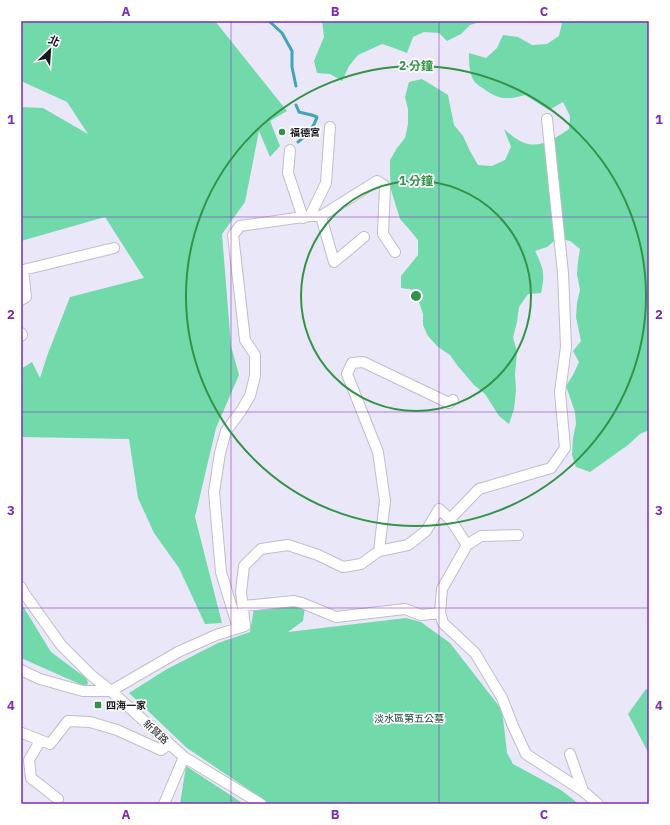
<svg xmlns="http://www.w3.org/2000/svg" width="670" height="825" font-family="'IBM Plex Sans','Noto Sans TC',sans-serif">
<style>
.green{fill:#72d9aa}
.lines{fill:none;stroke-linecap:round;stroke-linejoin:round}
.stream{stroke:#40a4bb;stroke-width:3}
.minor-casing{stroke:#c1bdcf;stroke-width:12}
.minor{stroke:#fff;stroke-width:10}
.grid{fill:none;stroke:#7b2cbf;stroke-width:1;stroke-opacity:0.55}
.ring{fill:none;stroke:#339346;stroke-width:2}
.poi-dot{fill:#339346;stroke:#fff;stroke-width:1.5}
.labels{text-anchor:middle;dominant-baseline:central;stroke-width:3.5;stroke-linejoin:round;paint-order:stroke}
.poi-label{font-size:10px;font-weight:bold;fill:#18171d;stroke:#fff;text-anchor:start}
.park-label{font-size:10px;fill:#0c3b28;stroke:#fff}
.street-label{font-size:10px;fill:#18171d;stroke:#fff}
.centre{fill:#339346;stroke:#fff;stroke-width:2}
.ring-label{font-size:12px;text-anchor:middle;font-weight:bold;fill:#339346;stroke:#fff;stroke-width:3.5;stroke-linejoin:round;paint-order:stroke}
.neatline{fill:none;stroke:#7b2cbf;stroke-width:1.5}
.grid-label{font-size:13px;text-anchor:middle;font-weight:bold;fill:#7b2cbf}
</style>
<rect width="100%" height="100%" fill="#eae7f8"/>
<!-- green -->
<path class="green" d="M21 21H215L287 111 270 121 280 146 270 157 259 131 245 202 222 234 231 346 239 375 216 428 195 517 222 623 205 624 179 568 154 533 138 498 129 439 21 437V369L32 362 40 378 47 356 70 297 144 278 105 217 21 241V107L43 108 88 134 67 102 21 81Z
M322 21H484L470 25 461 34 447 41 439 33 424 32 413 37 407 53 394 48 382 44 358 55 349 66 342 81 330 74 317 73 314 61 324 37Z
M561 21H649V356H648L649 357V430L640 434 628 445 590 472 576 467 572 455 573 438 576 424 575 412 566 386 573 375 579 362 573 351 581 341 576 317 577 303 580 290 577 274 578 261 580 249 570 241 558 238 547 247 535 251C544 269 545 274 541 293L528 294 519 307 517 322 513 337 517 352 515 374 516 390 514 409 509 424 499 416 485 394 474 385 457 365 450 355 438 347 428 336 423 325V314L415 290 401 288V276L418 255V240L409 229 400 219 391 190 390 175V160L397 148 405 138 408 124V109L405 97 409 82 422 79 448 95 454 125 463 136 470 151 478 165 492 166 505 160 511 147 504 129C511 135 519 142 528 144 543 147 557 137 569 129L570 116 563 102 549 110 525 95C507 100 499 100 484 89 481 87 476 84 474 81 469 73 469 62 469 53L486 58 497 48 503 35 518 37 532 45 547 44 559 36 562 23Z
M21 603 51 652 86 678 87 680 88 683 86 686 82 685 21 658Z
M264 603 305 607 303 621 288 632 406 618 421 622 450 643 502 710 505 735 507 753 513 764 561 790 579 804H270L187 748 129 693 167 669 218 643 250 632 254 608Z
M646 689 649 690V754L628 714Z
M186 766 244 804H180Z"/>
<g class="lines">
<!-- stream -->
<path class="stream" d="M269 21 282 33 292 51V67L296 86
M296 105 299 112C305 114 311 114 317 117 314 128 307 135 298 142"/>
<defs>
<path id="minor" d="M290 150 288 173 303 218
M310 216 326 183 330 127
M321 216 334 262 364 237
M21 300 26 297 23 270 114 248
M21 333 22 335 21 336
M450 519 479 489 551 468 565 448 560 392 566 347 563 273 547 119
M467 545 481 536 518 535
M379 551 385 501 378 452 347 374 352 363 363 362 449 403 453 400
M21 587 24 593 61 645 91 675 111 691 184 757 261 804
M243 606 294 601 302 603 336 617 405 609 421 615 440 613
M238 628 221 572 214 492 220 453 226 431 241 411 250 396 255 376V355L245 340 233 235 240 226 310 216H321L377 181 385 186 383 234 395 252
M21 670 40 679 83 691H111L178 652 216 635 245 626 241 592 244 566 261 549 288 545 318 555 343 567 361 564 379 551 408 545 426 531 439 509 450 519 467 545 442 589 440 613 443 623 475 653 502 698 513 726 526 754 583 791 598 804
M22 733 50 744 68 721 90 722 117 730 161 750 169 744
M40 741 29 760 31 778 58 799
M570 754 583 791
M164 804 184 757"/>
</defs>
<!-- minor casing -->
<use href="#minor" class="minor-casing"/>
<!-- minor -->
<use href="#minor" class="minor"/>
</g>
<!-- grid -->
<path class="grid" d="M231 21V804M439 21V804M21 217H649M21 412H649M21 608H649"/>
<!-- distance rings -->
<g class="ring">
<circle cx="416" cy="296" r="115"/>
<circle cx="416" cy="296" r="230"/>
</g>
<!-- markers -->
<g class="poi-dot">
<circle cx="282" cy="132" r="4"/>
<rect x="94" y="701" width="8" height="8" rx="2"/>
</g>
<g class="labels">
<!-- poi labels -->
<g class="poi-label">
<text x="290" y="132">福德宮</text>
<text x="106" y="705">四海一家</text>
</g>
<!-- park labels -->
<g class="park-label">
<text x="409" y="718">淡水區第五公墓</text>
</g>
<!-- street labels -->
<g class="street-label">
<text transform="translate(156 732) rotate(42)">新賢路</text>
</g>
</g>
<circle cx="416" cy="296" r="6" class="centre"/>
<g class="ring-label">
<text x="416" y="70">2 分鐘</text>
<text x="416" y="185">1 分鐘</text>
</g>
<!-- border -->
<rect width="670" height="825" fill="none" stroke="#ffffff" stroke-width="44"/>
<!-- north arrow -->
<g transform="translate(50 50) rotate(25)" stroke="#ffffff" stroke-width="3" paint-order="stroke">
<path d="M0-3L7 15L0 10L-7 15Z" fill="#18171d"/>
<text y="-6" font-size="11" font-weight="bold" text-anchor="middle" fill="#18171d">北</text>
</g>
<rect x="22" y="22" width="626" height="781" class="neatline"/>
<g class="grid-label">
<text x="126" y="16">A</text>
<text x="335" y="16">B</text>
<text x="544" y="16">C</text>
<text x="11" y="124">1</text>
<text x="659" y="124">1</text>
<text x="11" y="319">2</text>
<text x="659" y="319">2</text>
<text x="11" y="515">3</text>
<text x="659" y="515">3</text>
<text x="11" y="710">4</text>
<text x="659" y="710">4</text>
<text x="126" y="819">A</text>
<text x="335" y="819">B</text>
<text x="544" y="819">C</text>
</g>
</svg>
